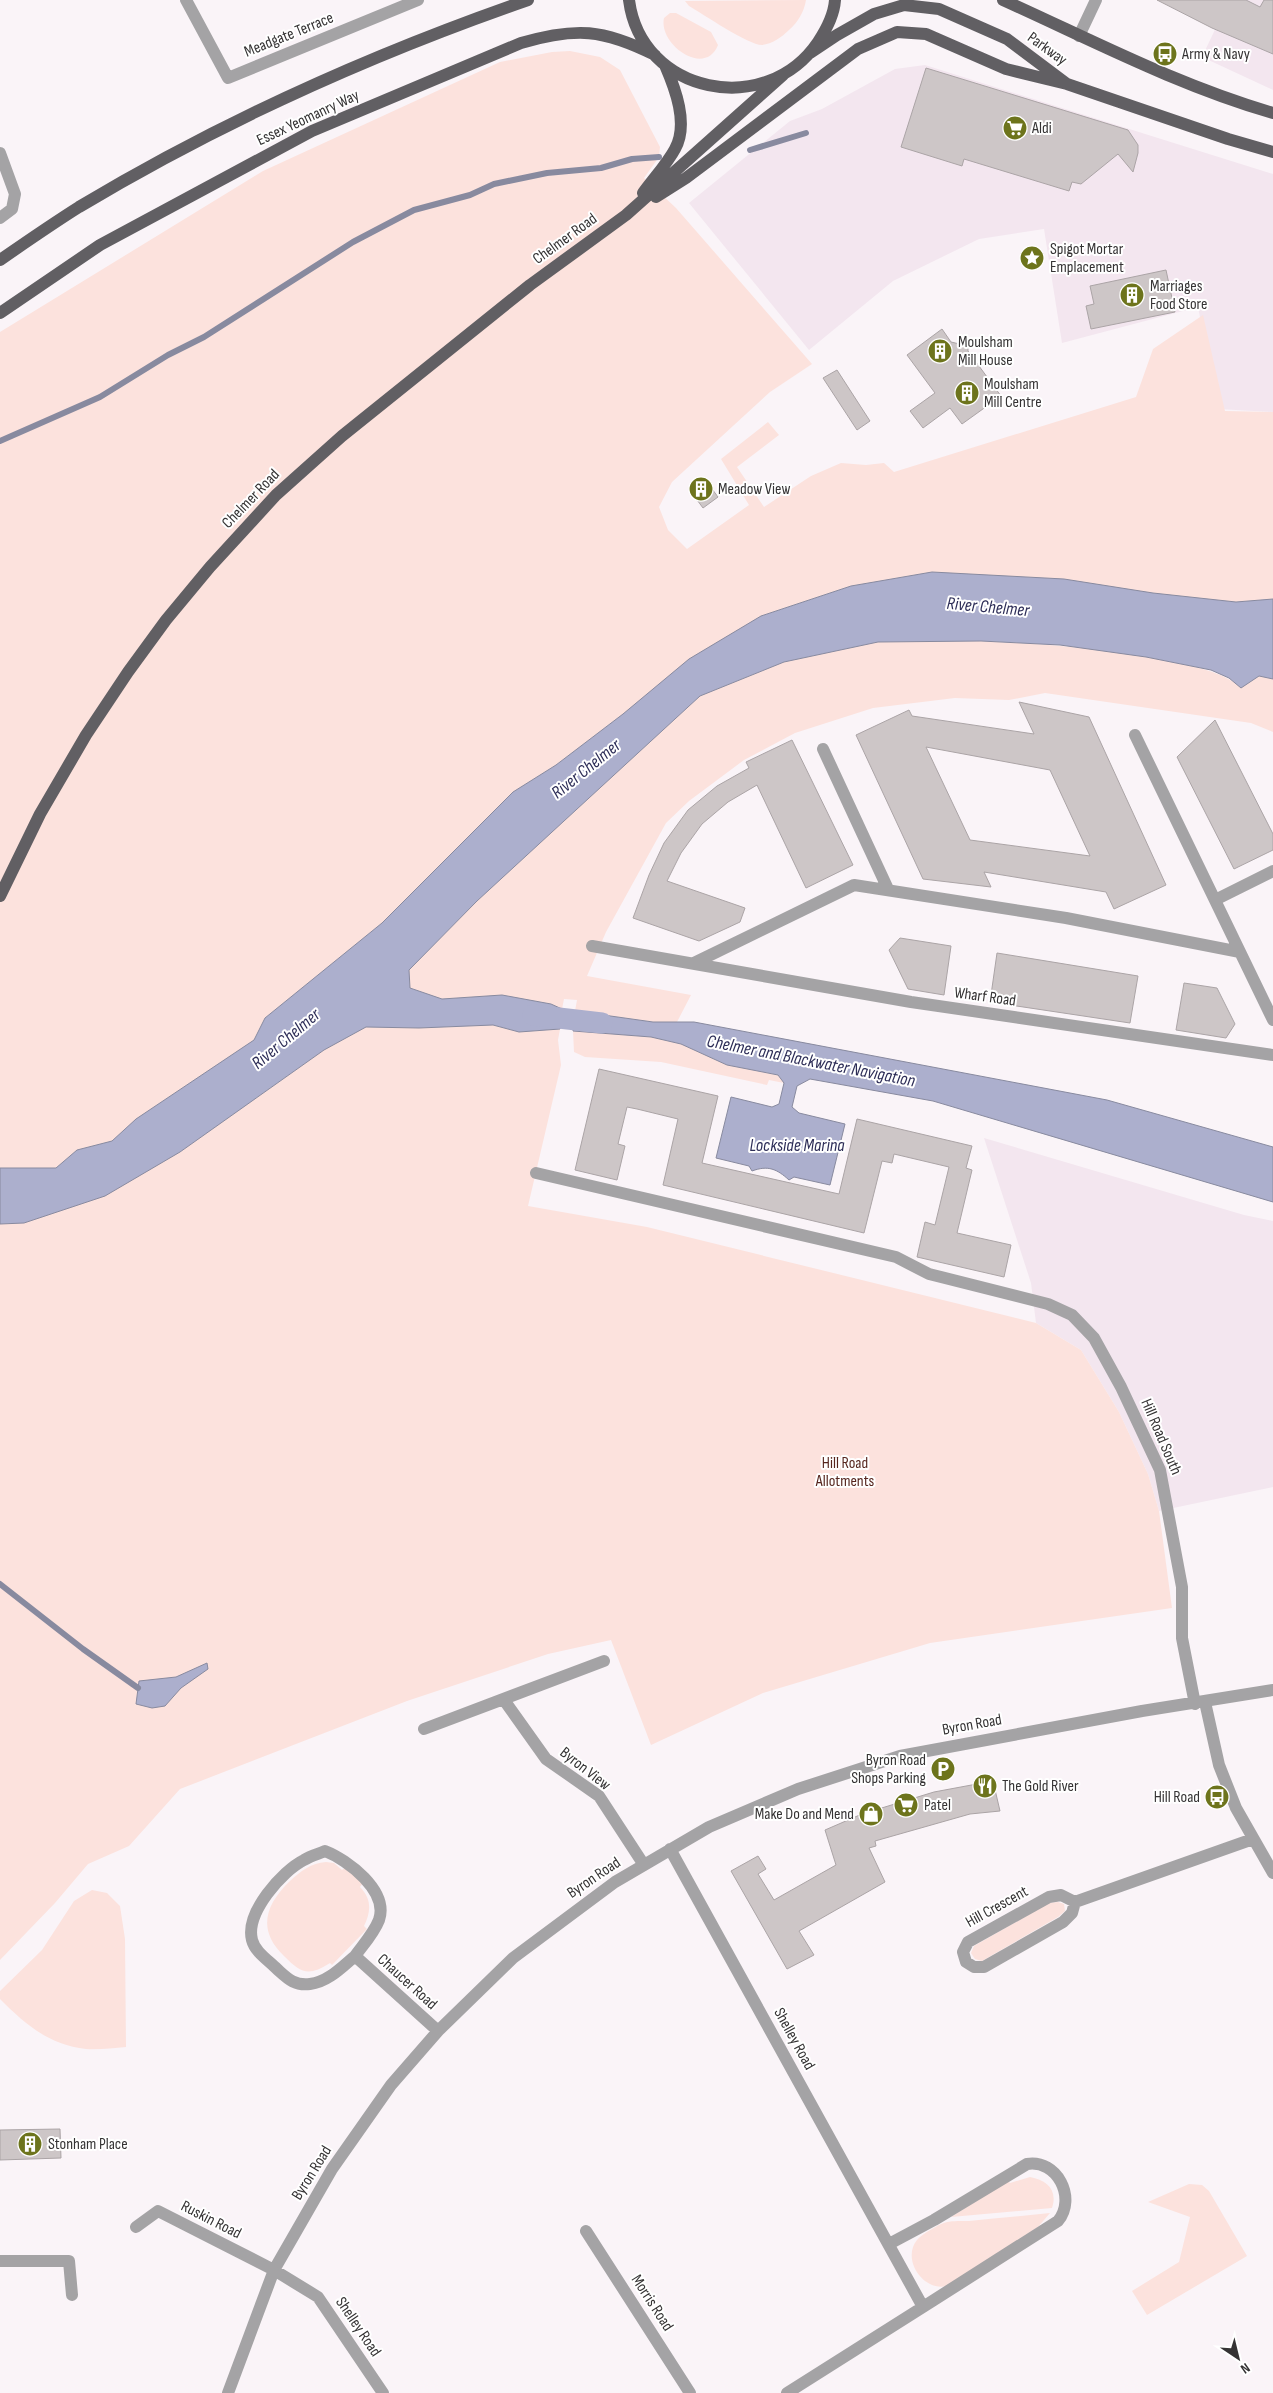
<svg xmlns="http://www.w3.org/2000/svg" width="1273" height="2393" font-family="'Sofia Sans Condensed',sans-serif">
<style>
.built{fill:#f3e6ef}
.green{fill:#fce2dd}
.water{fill:#acafcd;stroke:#888a9f}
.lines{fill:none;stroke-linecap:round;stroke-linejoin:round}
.stream{stroke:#888a9f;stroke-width:6}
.canal{stroke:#acafcd;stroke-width:21}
.building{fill:#cdc6c7;stroke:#aba4a6;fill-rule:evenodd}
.street{stroke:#a4a3a5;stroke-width:12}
.primary{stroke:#615f63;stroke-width:12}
.labels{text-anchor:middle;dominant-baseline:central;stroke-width:4;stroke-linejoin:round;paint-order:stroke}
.street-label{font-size:16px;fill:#353334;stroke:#fff}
.poi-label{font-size:16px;fill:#353334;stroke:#fff;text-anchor:start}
.park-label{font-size:16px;fill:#56261e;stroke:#fff}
.water-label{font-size:18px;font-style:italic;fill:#2d2d57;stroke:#fff}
</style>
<rect width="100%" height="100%" fill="#faf4f8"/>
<!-- built -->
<path class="built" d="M1229 0H1273V90L1202 57Z
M925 65 1273 174V412L1218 409 1198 307 1062 343 1044 229 979 239 893 281 809 350 689 203 790 121 822 109 895 69Z
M984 1138 1244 1215 1273 1221V1487L1159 1511 1148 1474 1119 1412 1081 1350 1036 1323 1031 1283Z"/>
<!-- green -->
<path class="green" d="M806 0C804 12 798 22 789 30 782 37 772 44 762 45 748 45 703 14 689 6L685 1Z
M670 13H676L711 32 718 45C705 78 658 44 664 18Z
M570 51 600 57 620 70 660 147 659 157 644 178 676 208 812 364 770 392 672 482 659 507 668 530 687 549 749 505 721 459 768 422 779 435 737 467 764 507 811 476 841 463 866 465 884 463 894 472 1136 397 1153 349 1203 315 1225 411 1273 412V599L1236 602 932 572 851 586 761 616 623 714 556 765 513 792 382 923 265 1018 254 1040 139 1117 112 1141 77 1150 56 1168H0V332L263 171 500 62 552 52Z
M981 641C1045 644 1108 648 1171 662 1196 667 1220 671 1241 687L1259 676 1273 679V732L1251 723 1045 693 1009 700 955 698 873 708 795 733 744 760 689 801 666 823 606 932 587 976 691 995 677 1022H653L575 1011 577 1000 564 999 562 1009 551 1004 502 995 442 999 410 988 409 970 477 901 700 696 784 662 878 642Z
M493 1025 519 1032 560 1029 558 1040 561 1065 528 1206 647 1227 1036 1323 1081 1350 1119 1412 1148 1474 1159 1511 1172 1608 930 1643 763 1693 651 1745 611 1640 548 1654 407 1701 180 1789 129 1846 88 1864 55 1903 0 1960V1224L24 1223 180 1152 324 1050 366 1027 419 1028Z
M573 1031 651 1037 681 1044 727 1065 778 1075 784 1083 769 1080 767 1085 661 1062 585 1057 574 1052Z
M326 1862 334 1863 342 1870 346 1867 363 1883 360 1887C372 1899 371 1912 364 1926L367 1929 332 1965 330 1963C308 1977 301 1973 284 1956 257 1930 265 1905 290 1881 301 1871 311 1863 326 1862Z
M92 1890 107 1893 120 1906 125 1939 126 2047C113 2048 99 2050 86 2049 49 2045 25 2024 0 1999V1991L42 1950 74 1901Z
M1058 1902 1064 1904 1065 1911 1058 1917 982 1961 975 1959 971 1953 974 1946 1049 1903Z
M1030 2177C1047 2180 1058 2190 1052 2208L951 2217 1008 2181 1010 2183Z
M1189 2184 1202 2185 1209 2191 1247 2256 1147 2315 1132 2291 1179 2262 1190 2217 1148 2202Z
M1050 2213 1038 2227 947 2286C924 2292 901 2260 917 2240 922 2234 932 2229 939 2225 947 2220 960 2221 969 2221 996 2218 1023 2216 1050 2213Z"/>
<!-- water -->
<path class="water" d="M932 572 1064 579 1153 593 1236 602 1273 599V679L1259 676 1241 688 1229 678 1211 670 1146 657 1060 645 981 641 878 642 784 662 700 696 477 901 409 970 410 988 442 999 502 995 551 1004 562 1009 560 1029 519 1032 493 1025 419 1028 366 1027 324 1050 180 1152 105 1196 24 1223 0 1224V1168H56L77 1150 112 1141 136 1119 254 1040 265 1018 382 923 513 792 556 765 623 714 689 659 761 616 851 586Z
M575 1011 653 1022H694L1107 1100 1273 1147V1202L933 1101 810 1079 797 1086 792 1107 799 1113 845 1124 830 1185 794 1177 789 1180C777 1169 768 1165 752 1171L749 1166 716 1158 731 1097 772 1107 779 1104 784 1083 778 1075 727 1065 681 1044 651 1037 573 1031Z
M207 1663 208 1669 181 1688 165 1706 152 1708 136 1704 139 1681 176 1677Z"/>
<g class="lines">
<!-- stream -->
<path class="stream" d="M750 150 806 133
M0 441 100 397 168 355 204 337 353 242 414 210 470 195 494 184 547 173 601 168 632 159 659 157
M0 1584 83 1649 138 1688"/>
<!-- canal -->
<path class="canal" d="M533 1015 602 1023"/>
</g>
<!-- building -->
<path class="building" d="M1157 0H1246L1260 7 1264 0H1273V54L1212 28Z
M926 68 1128 130 1138 145V153L1133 172 1118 154 1081 184 1072 182 1069 191 964 159 962 166 901 147Z
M1166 270 1175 312 1091 329 1086 306 1094 304 1090 286Z
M942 329 951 342 968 346V351L1001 396 962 424 950 408 923 428 910 411 935 393 907 355Z
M837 370 870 421 857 430 823 378Z
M704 478 718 497 703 508 689 489Z
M1019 702 1089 717 1166 885 1114 909 1106 892 984 872 991 887 923 879 856 735 909 710 912 716 1034 734ZM926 747 1050 770 1090 856 970 840Z
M1215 720 1273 834V850L1234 869 1177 757Z
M792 740 853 865 806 888 757 785 728 802 702 824 681 853 667 881 745 908 740 922 699 941 633 918 649 875 664 843 688 810 717 786 749 768 746 762Z
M900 938 951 946 944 995 908 989 889 950Z
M997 953 1138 976 1130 1023 990 1002Z
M1184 983 1217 988 1235 1024 1226 1038 1176 1030Z
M599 1069 718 1096 702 1163 839 1194 857 1119 972 1146 966 1168 972 1170 957 1233 1011 1245 1004 1277 917 1257 925 1222 935 1225 949 1167 894 1154 892 1163 882 1161 864 1233 663 1185 678 1119 637 1109 627 1107 618 1144 625 1146 617 1180 575 1170Z
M993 1781 1000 1811 970 1814 875 1841 876 1846 869 1848 885 1882 799 1931 814 1955 787 1969 731 1871 758 1856 766 1869 758 1874 774 1900 836 1865 825 1830 862 1814 934 1792Z
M60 2129 61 2158 0 2160V2130Z"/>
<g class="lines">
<!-- street -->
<path class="street" d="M186 0 228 78 418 0
M1079 36 1096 0
M0 153 15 194 12 209 0 218
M1135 735 1273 1020
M823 749 888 889
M1215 900 1273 871
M592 946 911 1002 1273 1055
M694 963 854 885 1066 918 1240 952
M536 1173 896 1257 929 1274 1048 1304 1072 1315 1094 1338 1121 1387 1160 1470 1182 1587V1638L1195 1704
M504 1700 546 1759 599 1796 644 1865
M1205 1702 1219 1765 1236 1808 1273 1873
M424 1729 604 1661
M670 1849 923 2307 787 2393
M1075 1902 1061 1895 1049 1897 968 1942 963 1952 966 1962 974 1967H984L1063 1922 1072 1913 1075 1902 1253 1839
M355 1956C363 1945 374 1933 379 1920 389 1891 348 1860 325 1851 318 1854 310 1856 304 1860 282 1871 245 1913 252 1940 255 1952 268 1960 277 1969 287 1978 294 1986 310 1984 328 1982 342 1967 355 1956L438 2031
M136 2227 158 2211 274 2270 318 2297 383 2393
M586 2231 690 2393
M889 2244 934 2220 1027 2164C1057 2159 1077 2198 1058 2221L923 2307
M0 2261H69L72 2295
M228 2393 274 2270 332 2169 391 2085 438 2031 513 1958 615 1882 709 1827 798 1789 900 1756 1142 1711 1273 1690"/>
<!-- primary -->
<path class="primary" d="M629 0C641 94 766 119 818 42 826 30 834 15 835 0
M1003 0C1094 41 1177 85 1273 113
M810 53 837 35 874 14 904 5 939 9 1007 39 1067 84 1228 139 1273 152
M643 193C653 179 667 164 675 149 689 124 675 88 665 65
M656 197 686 178 858 49 897 32 926 34 1006 69 1067 84
M0 260C26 242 52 224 79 207 221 122 372 54 528 0
M0 313 100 245 312 131 521 43C576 27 603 29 655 55
M0 896 40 814 86 735 128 672 166 620 210 567 276 495 342 436 530 285 626 215 783 75"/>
</g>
<!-- icons -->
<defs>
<symbol id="bus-disc" viewBox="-11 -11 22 22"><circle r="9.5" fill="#6d741c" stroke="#fff"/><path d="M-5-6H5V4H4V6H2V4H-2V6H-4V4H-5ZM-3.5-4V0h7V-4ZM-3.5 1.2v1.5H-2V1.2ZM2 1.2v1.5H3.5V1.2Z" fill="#fff"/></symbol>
<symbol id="supermarket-disc" viewBox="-11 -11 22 22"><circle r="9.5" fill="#6d741c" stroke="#fff"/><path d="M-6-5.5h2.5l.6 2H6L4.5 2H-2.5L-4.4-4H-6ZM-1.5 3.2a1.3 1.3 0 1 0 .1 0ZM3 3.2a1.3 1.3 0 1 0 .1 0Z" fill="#fff"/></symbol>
<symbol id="sight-disc" viewBox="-11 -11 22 22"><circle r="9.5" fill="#6d741c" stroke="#fff"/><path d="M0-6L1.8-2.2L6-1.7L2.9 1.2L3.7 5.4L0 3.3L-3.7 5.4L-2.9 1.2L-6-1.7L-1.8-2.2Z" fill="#fff"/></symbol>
<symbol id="building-disc" viewBox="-11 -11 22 22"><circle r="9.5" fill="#6d741c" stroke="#fff"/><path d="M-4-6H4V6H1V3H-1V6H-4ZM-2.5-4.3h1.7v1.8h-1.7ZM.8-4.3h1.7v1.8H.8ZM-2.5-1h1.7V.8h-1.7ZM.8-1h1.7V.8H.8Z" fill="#fff"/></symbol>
<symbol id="parking-disc" viewBox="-11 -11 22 22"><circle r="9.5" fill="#6d741c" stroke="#fff"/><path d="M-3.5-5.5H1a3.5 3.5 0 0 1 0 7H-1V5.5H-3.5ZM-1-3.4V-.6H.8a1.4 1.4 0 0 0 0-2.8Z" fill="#fff"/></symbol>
<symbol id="restaurant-disc" viewBox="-11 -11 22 22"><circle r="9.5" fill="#6d741c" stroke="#fff"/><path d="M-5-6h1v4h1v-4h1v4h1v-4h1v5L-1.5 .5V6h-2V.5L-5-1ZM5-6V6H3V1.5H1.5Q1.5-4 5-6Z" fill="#fff"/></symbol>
<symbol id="shop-disc" viewBox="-11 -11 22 22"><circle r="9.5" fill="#6d741c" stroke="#fff"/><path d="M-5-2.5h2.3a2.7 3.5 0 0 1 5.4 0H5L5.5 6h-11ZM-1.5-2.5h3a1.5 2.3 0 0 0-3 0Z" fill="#fff"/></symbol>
</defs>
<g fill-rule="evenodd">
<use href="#bus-disc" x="1151" y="40" width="28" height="28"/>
<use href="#supermarket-disc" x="1001" y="114" width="28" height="28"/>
<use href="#sight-disc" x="1018" y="244" width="28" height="28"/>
<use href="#building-disc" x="1118" y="281" width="28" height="28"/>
<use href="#building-disc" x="926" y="337" width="28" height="28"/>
<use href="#building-disc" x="953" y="379" width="28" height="28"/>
<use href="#building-disc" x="687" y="475" width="28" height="28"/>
<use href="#parking-disc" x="929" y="1755" width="28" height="28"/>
<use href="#restaurant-disc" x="971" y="1772" width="28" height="28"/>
<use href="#bus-disc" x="1203" y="1783" width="28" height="28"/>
<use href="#supermarket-disc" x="892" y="1791" width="28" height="28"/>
<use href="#shop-disc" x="857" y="1800" width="28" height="28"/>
<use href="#building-disc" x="16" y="2130" width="28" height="28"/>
</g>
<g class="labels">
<!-- street labels -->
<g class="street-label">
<text transform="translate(289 35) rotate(-22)">Meadgate Terrace</text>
<text transform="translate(1047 49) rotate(36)">Parkway</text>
<text transform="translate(308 118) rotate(-25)">Essex Yeomanry Way</text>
<text transform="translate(565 239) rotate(-36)">Chelmer Road</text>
<text transform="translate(251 499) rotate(-46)">Chelmer Road</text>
<text transform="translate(985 997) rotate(8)">Wharf Road</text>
<text transform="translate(1161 1437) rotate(67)">Hill Road South</text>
<text transform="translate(972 1725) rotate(-10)">Byron Road</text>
<text transform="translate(585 1769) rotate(38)">Byron View</text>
<text transform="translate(594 1878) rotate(-34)">Byron Road</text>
<text transform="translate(997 1907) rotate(-29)">Hill Crescent</text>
<text transform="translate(407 1982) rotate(42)">Chaucer Road</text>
<text transform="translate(794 2039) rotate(61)">Shelley Road</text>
<text transform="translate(312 2173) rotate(-58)">Byron Road</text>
<text transform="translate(211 2220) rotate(27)">Ruskin Road</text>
<text transform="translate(652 2303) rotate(57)">Morris Road</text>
<text transform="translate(358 2327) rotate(56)">Shelley Road</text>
</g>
<!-- poi labels -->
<g class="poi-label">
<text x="1182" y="54">Army &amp; Navy</text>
<text x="1032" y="128">Aldi</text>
<text x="1050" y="249">Spigot Mortar<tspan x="1050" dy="18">Emplacement</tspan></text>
<text x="1150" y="286">Marriages<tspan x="1150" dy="18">Food Store</tspan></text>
<text x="958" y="342">Moulsham<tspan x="958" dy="18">Mill House</tspan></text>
<text x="984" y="384">Moulsham<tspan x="984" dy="18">Mill Centre</tspan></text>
<text x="718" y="489">Meadow View</text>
<text x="926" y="1760" text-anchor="end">Byron Road<tspan x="926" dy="18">Shops Parking</tspan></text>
<text x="1002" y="1786">The Gold River</text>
<text x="1200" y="1797" text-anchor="end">Hill Road</text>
<text x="924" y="1805">Patel</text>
<text x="854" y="1814" text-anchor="end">Make Do and Mend</text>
<text x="48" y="2144">Stonham Place</text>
</g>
<!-- park labels -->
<g class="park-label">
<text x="845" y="1463">Hill Road<tspan x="845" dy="18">Allotments</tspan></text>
</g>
<!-- water labels -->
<g class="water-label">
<text transform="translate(988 607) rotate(5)">River Chelmer</text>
<text transform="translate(586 769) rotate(-39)">River Chelmer</text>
<text transform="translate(286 1039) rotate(-40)">River Chelmer</text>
<text transform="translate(811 1061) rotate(11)">Chelmer and Blackwater Navigation</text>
<text x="797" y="1145">Lockside Marina</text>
</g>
</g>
<!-- north arrow -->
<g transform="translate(1238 2358) rotate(145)" stroke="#ffffff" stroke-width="4" paint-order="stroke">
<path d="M0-4L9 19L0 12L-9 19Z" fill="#353334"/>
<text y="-8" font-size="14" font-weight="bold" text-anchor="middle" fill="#353334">N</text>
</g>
</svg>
